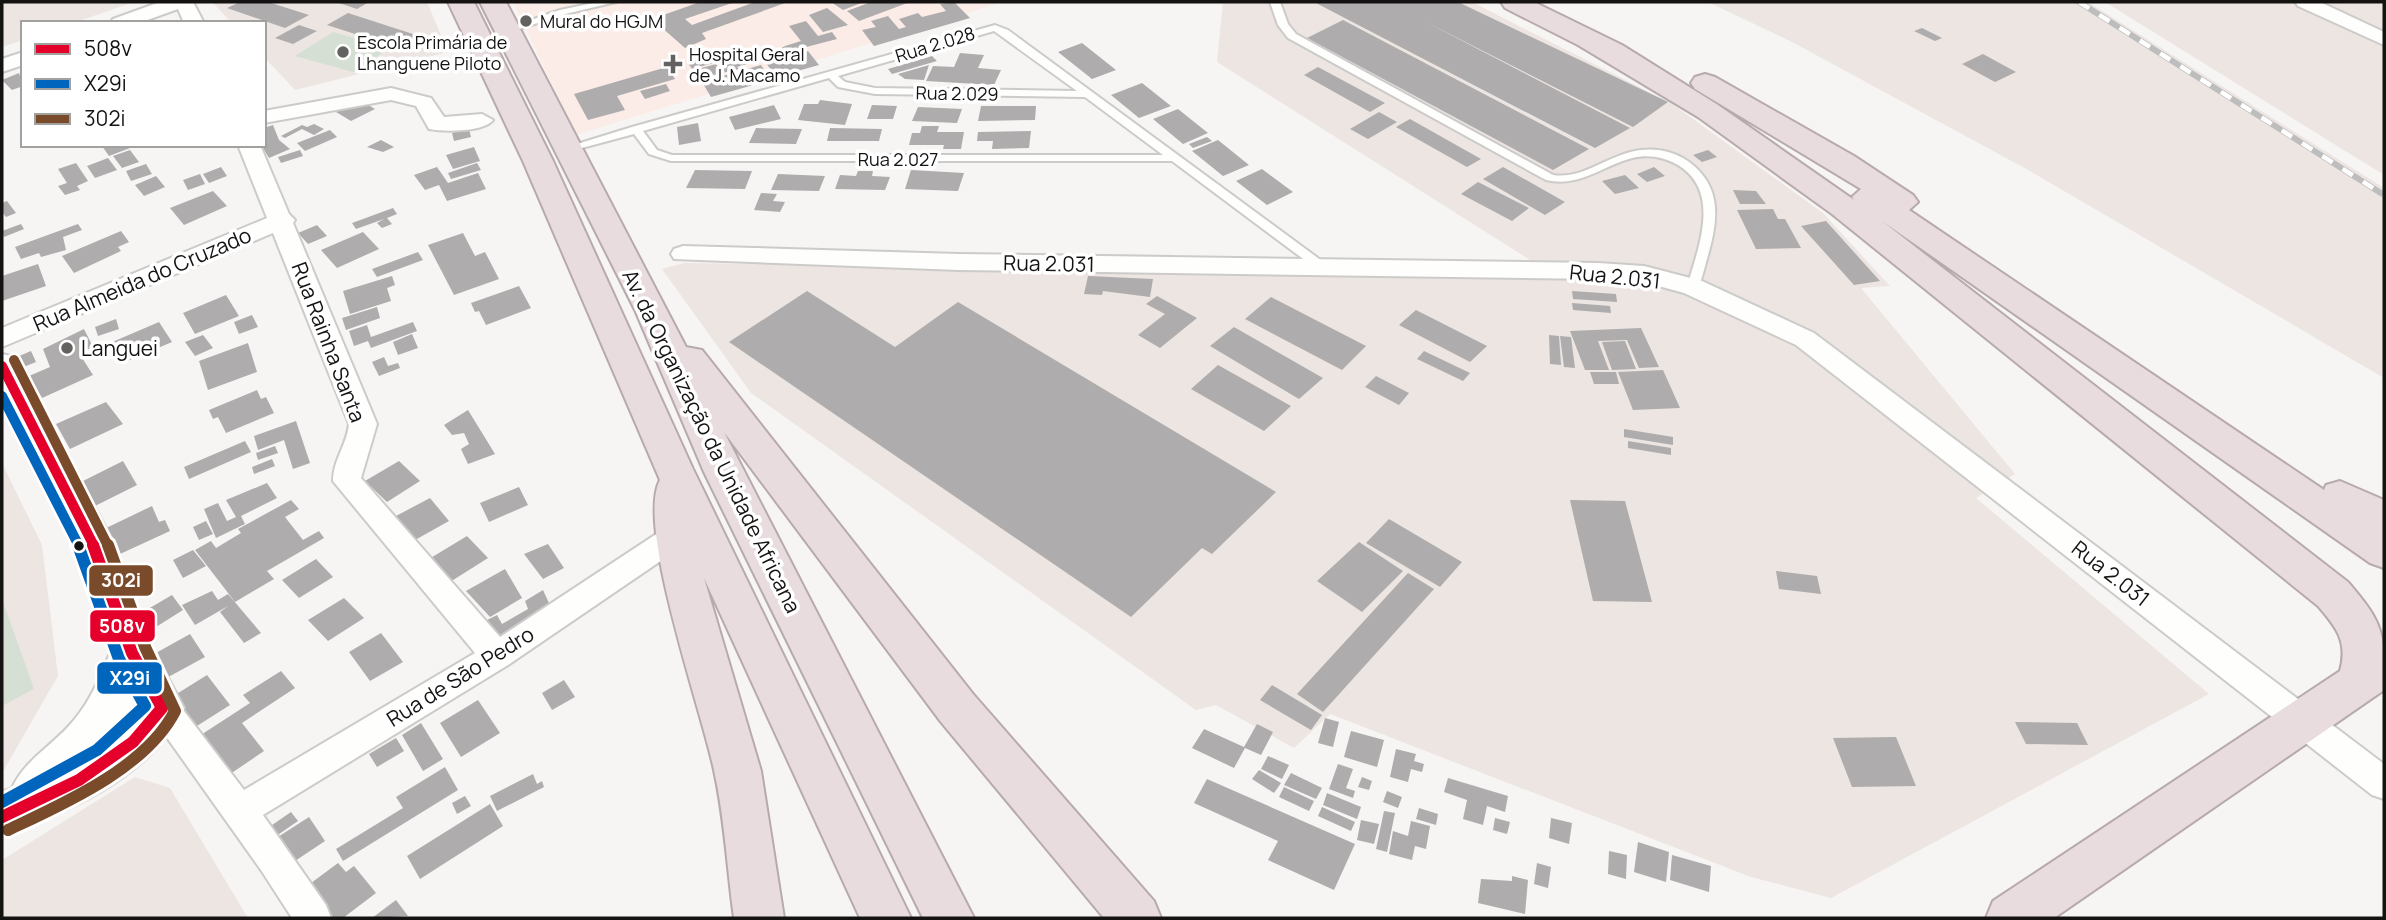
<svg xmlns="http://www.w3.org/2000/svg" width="2386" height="920" font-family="Manrope,sans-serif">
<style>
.built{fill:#ece5e1}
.medical{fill:#fbece7}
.green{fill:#d5dfd3}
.building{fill:#aeacac}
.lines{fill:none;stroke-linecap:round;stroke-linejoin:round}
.lane-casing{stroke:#cccbc9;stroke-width:4}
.street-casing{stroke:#cccbc9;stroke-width:4}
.secondary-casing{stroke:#cccbc9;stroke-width:4}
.highway-casing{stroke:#b7aaad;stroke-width:4}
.lane{fill:#fefefd;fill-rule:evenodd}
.street{fill:#fefefd;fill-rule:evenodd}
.secondary{fill:#fefefd;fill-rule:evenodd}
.highway{fill:#e9dcdf;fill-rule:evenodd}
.rail-casing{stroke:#bebdbd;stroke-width:6}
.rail{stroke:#fff;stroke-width:4.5;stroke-dasharray:12;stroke-linecap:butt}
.bus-1-far1-casing{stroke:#fff;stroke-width:15}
.bus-1-casing{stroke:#fff;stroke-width:18}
.bus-2-far1-casing{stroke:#fff;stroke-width:15}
.bus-2-casing{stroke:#fff;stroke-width:18}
.bus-3-far1-casing{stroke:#fff;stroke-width:15}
.bus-3-casing{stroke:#fff;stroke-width:18}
.bus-1-far1{stroke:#e4002b;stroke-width:10}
.bus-1{stroke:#e4002b;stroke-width:12}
.bus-2-far1{stroke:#0065bd;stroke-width:10}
.bus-2{stroke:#0065bd;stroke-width:12}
.bus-3-far1{stroke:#7a4b2a;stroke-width:10}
.bus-3{stroke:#7a4b2a;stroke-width:12}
.poi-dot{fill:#636261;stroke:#fff;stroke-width:2.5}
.bus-dot{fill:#141312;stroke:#fff;stroke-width:2.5}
.labels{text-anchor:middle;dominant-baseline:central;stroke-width:7;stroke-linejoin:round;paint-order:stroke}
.far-poi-label{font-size:18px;fill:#141312;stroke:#fff;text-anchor:start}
.far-street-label{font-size:18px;fill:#141312;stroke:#fff}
.street-label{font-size:21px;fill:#141312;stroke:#fff}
.poi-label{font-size:21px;fill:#141312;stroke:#fff;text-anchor:start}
.line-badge{stroke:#fff;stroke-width:2.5}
.badge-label{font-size:19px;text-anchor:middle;font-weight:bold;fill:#fff}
</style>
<rect width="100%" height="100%" fill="#f7f5f3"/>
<!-- built -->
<path class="built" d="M2 2H134L73 23H23V40L2 47Z
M212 2H427L448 52 295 90 264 57V23H232Z
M1223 2H1472L1671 103 1823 213 1890 286 1861 288 2015 474 1976 498 2209 694 1831 898 1751 877 1330 714 1294 748 1216 705 1196 710 751 393 662 269 684 263 1328 271 1557 277 1217 62Z
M1708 2H2088L2384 188V378L2030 171 1792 42Z
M2105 2H2384V175Z
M2 463 42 545 58 676 2 773Z
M135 777 170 788 248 918H2V860Z"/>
<!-- medical -->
<path class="medical" d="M513 2H1003L576 135Z"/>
<!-- green -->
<path class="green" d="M333 32 390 48 353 72 295 56Z
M2 599 34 689 2 706Z"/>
<!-- building -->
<path class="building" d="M240 2H268L309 15 285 28 227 8Z
M336 2H369L357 9Z
M700 2H735L685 19 692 25 755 2H788L702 33 706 39 685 48 652 19Z
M831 2H864L843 10Z
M871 2H910L859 21 847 11Z
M954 2 970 18 874 46 862 30 876 27 871 21 888 16 899 29 906 27 899 19 918 13 922 17 946 11 940 4Z
M1314 2H1458L1668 102 1633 127 1422 20 1630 128 1595 148Z
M827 8 848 25 823 32 809 15Z
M348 13 419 36 399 48 327 25Z
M1343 20 1589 149 1553 170 1307 38Z
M806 21 818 36 832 32 837 39 783 53 780 49 785 46 801 41 789 26Z
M299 25 317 31 293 44 275 38Z
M1922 28 1942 38 1935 41 1914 31Z
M1082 43 1116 70 1092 79 1058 52Z
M729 49 736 58 749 54 754 62 737 67 739 69 713 75 709 70 696 73 694 70 716 64 720 69 725 67 720 61 692 69 687 61Z
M808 51 819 65 776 77 766 63Z
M960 53 984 55 978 68 1001 70 994 85 926 81 933 66 954 67Z
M1983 54 2016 72 1995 82 1962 64Z
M932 56 937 61 892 74 888 69Z
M761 65 771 80 711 97 702 82Z
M929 65 924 80 905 79 898 74Z
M667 67 675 79 617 96 625 110 588 120 574 94Z
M1318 67 1385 103 1370 112 1304 75Z
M19 73 23 86 12 90 2 80Z
M1142 83 1171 106 1139 118 1111 95Z
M666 84 670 91 645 99 640 91Z
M360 100 375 109 351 121 336 112Z
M820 100 852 104 845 125 798 120 804 104H818Z
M774 105 781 119 735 130 729 117Z
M872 105 897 106 893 119H867Z
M981 106H1036L1035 120 978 121Z
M918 107 962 109 957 123 912 121Z
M1178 109 1208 133 1183 144 1153 119Z
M1379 112 1397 122 1368 139 1350 129Z
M1410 119 1481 159 1467 167 1396 127Z
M698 123 701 141 679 145 677 127Z
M314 124 324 129 314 135 302 129 285 138 281 136 302 125 307 127Z
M273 125 279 140 290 149 269 158 261 145H264V128Z
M922 126H939L937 132H964L961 149H943L944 145H909L912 133H920Z
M756 128 802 129 796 144 749 143Z
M830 128 882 129 879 141H827Z
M469 129 471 137 454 141 452 133Z
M330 130 337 137 305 151 297 143Z
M1031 131 1029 148 992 149 993 141H977L978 132Z
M1207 137 1212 141 1193 148 1189 144Z
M381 140 394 147 383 152 367 147Z
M1218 140 1249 165 1223 176 1192 151Z
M128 145 130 148 109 156 102 146Z
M474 147 480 161 453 169 446 155Z
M130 150 139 162 122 168 113 156Z
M300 150 303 156 281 163 278 157Z
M1708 150 1717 157 1702 162 1693 155Z
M108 158 117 170 95 178 87 166Z
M76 163 88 181 77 186 80 190 65 195 58 186 67 183 58 169Z
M477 163 481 170 451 179 448 173Z
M146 164 152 174 131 181 126 171Z
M221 167 227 176 209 183 203 174Z
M437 167 448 183 478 173 486 189 447 201 439 185 425 190 414 175Z
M1503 167 1565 202 1545 215 1483 179Z
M1654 167 1665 176 1647 182 1637 174Z
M1262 169 1293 192 1267 205 1236 181Z
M695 170 752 171 745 189 686 188Z
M911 170 964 173 958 191 905 189Z
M858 171H873L872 176 890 177 885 190 835 189 840 175 856 176Z
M200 174 205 184 188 190 183 180Z
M778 174 825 176 819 191 771 190Z
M1625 175 1639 188 1615 194 1602 181Z
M156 176 165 187 144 196 135 185Z
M1478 182 1529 208 1512 221 1461 194Z
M1733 190 1756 191 1766 204H1740Z
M213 191 227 206 184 225 170 208Z
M761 193 777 194 773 201 785 202 780 212 754 210Z
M7 201 16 213 6 217 2 212V203Z
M393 208 397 214 387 218 392 224 382 228 377 223 384 219 356 229 352 223Z
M1773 209 1778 219H1785L1801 248 1756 249 1737 210Z
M1826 221 1880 281 1854 285 1801 226Z
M21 224 24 229 4 237 2 231Z
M78 224 82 230 63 237 66 250 41 257 39 253 21 259 15 247Z
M317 225 327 236 308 244 298 233Z
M121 231 129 242 118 247 121 251 74 273 62 256Z
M363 232 379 249 337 268 321 250Z
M463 233 475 256 485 252 499 279 454 295 428 245Z
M418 252 423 260 377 277 372 269Z
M38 264 46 286 2 301V276Z
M392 276 395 285 387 288 391 301 350 314 343 291Z
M1088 276 1153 279 1150 297 1103 291 1102 295 1084 294Z
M519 286 531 308 486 325 479 311 475 312 471 303Z
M807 291 895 347 958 302 1276 492 1212 554 1202 548 1131 617 729 342Z
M1572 291 1616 294 1617 302 1573 299Z
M226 295 239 316 195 334 183 313Z
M1157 296 1197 318 1160 348 1138 335 1165 314 1146 304Z
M1271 297 1366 346 1342 370 1245 319Z
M1572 303 1610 306 1611 313 1573 310Z
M377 307 380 318 346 330 342 318Z
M1416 310 1487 346 1470 362 1399 325Z
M252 315 258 327 239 334 234 322Z
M116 319 119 329 98 336 95 327Z
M159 322 172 342 123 363 110 343Z
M413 322 417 331 371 348 368 341 354 346 349 331 367 325 371 337Z
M1234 327 1323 378 1299 399 1210 346Z
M1641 328 1659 367 1639 368 1627 340 1598 341 1609 370H1585L1570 331Z
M84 329 93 347 79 353 93 375 42 398 29 376 50 367 43 349Z
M412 334 418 348 398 355 393 342Z
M203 335 213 348 195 356 185 342Z
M1549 335 1559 336 1561 365 1550 364Z
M1560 336 1571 337 1575 368 1564 367Z
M1625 341 1636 369 1612 370 1602 342Z
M248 343 257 372 208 390 199 361Z
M31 351 36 362 9 373 5 362Z
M1424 351 1470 373 1463 381 1417 359Z
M384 357 388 366 398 363 400 368 379 376 372 362Z
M1218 365 1291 406 1264 431 1191 389Z
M1663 370 1680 408 1633 410 1618 372Z
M1590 372H1616L1619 384H1594Z
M1376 376 1409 393 1399 405 1365 387Z
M257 390 261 399 266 397 274 413 226 433 218 417 213 419 209 410Z
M106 402 123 424 70 449 56 424Z
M468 410 495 454 468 464 461 449 469 444 464 433 452 435 444 425Z
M296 421 310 463 293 469 284 440 258 450 254 436Z
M1624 429 1673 437V445L1624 437Z
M245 441 251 452 189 479 184 467Z
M1628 441 1671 448V455L1628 448Z
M275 446 278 453 258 460 256 453Z
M272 459 275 466 254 474 252 467Z
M123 461 137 485 93 507 79 483Z
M399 461 420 481 387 502 365 481Z
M267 483 277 498 241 516 245 524 216 538 204 509 218 503 227 521 236 517 226 500Z
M519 487 528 505 489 522 480 503Z
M430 498 449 521 415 540 396 516Z
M291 500 299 509 285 517 303 540 319 531 324 538 267 571 274 579 235 602 195 550 211 541 216 548 241 533 238 529Z
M1570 500 1625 501 1652 602 1593 601Z
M152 506 159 522 165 520 170 531 120 554 115 545 108 548 100 531Z
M1389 519 1462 562 1440 587 1366 543Z
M206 521 213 534 199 540 193 527Z
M467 536 488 558 450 582 429 559Z
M1359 542 1403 571 1362 612 1317 581Z
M548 544 564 568 543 579 524 554Z
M193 550 206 566 183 578 173 560Z
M316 559 333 577 299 598 282 580Z
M505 569 522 598 490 617 466 591Z
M1776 571 1817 576 1821 594 1779 589Z
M1408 573 1434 589 1323 712 1297 694Z
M543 590 554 614 500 645 483 622 497 615 502 624 528 609 525 601Z
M212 591 218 600 228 594 261 633 244 643 220 612 228 606 195 625 182 605Z
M172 595 183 610 148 632 136 616Z
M344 598 364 618 328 641 308 620Z
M381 633 403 662 370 681 349 652Z
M190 634 205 657 161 681 147 658Z
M281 671 295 688 242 723 264 751 220 781 190 742 250 703 243 695Z
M207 675 230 705 189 731 167 700Z
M564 680 575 697 552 710 542 693Z
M1272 685 1322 715 1311 730 1260 700Z
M478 700 500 733 461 757 440 723Z
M1325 718 1339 722 1333 747 1318 743Z
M2015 722 2077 723 2088 745 2026 744Z
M421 723 443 759 423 771 402 735Z
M1257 724 1273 732 1261 755 1245 748 1234 768 1192 748 1204 729 1244 747Z
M1351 731 1384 740 1377 767 1344 757Z
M1896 737 1916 786 1852 787 1833 738Z
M396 738 404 751 377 767 369 754Z
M1396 749 1416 754 1414 761 1424 764 1422 772 1411 769 1408 782 1390 777Z
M1268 756 1289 765 1282 779 1261 769Z
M1338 764 1353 769 1346 788 1355 791 1353 798 1329 789Z
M445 767 458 790 343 861 336 849 403 808 396 797Z
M1259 770 1281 783 1274 793 1252 779Z
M1291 773 1322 788 1316 799 1284 785Z
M533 774 537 784 542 781 544 787 497 811 490 796Z
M1362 777 1372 781 1369 790 1358 787Z
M1448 778 1508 796 1505 812 1487 806 1483 825 1463 819 1467 800 1444 792Z
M1207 779 1355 844 1334 890 1268 860 1278 841 1194 803Z
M1284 787 1314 801 1309 811 1279 797Z
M1387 791 1402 797 1398 808 1383 802Z
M1327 793 1361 807 1357 819 1323 805Z
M465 796 471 806 457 814 452 803Z
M490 804 503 826 420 879 407 856Z
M1322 807 1355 822 1351 831 1318 816Z
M1419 808 1438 814 1436 825 1416 819Z
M1384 811 1395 813 1387 852 1376 849Z
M291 812 298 821 266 843 259 834Z
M309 817 325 841 283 869 267 844Z
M1495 818 1510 822 1507 834 1493 830Z
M1551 818 1572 823 1569 844 1549 838Z
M1361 820 1379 824 1374 844 1357 840Z
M1411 821 1430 826 1426 849 1415 846 1412 860 1389 854 1393 831 1408 836Z
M1638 842 1669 852 1666 882 1634 872Z
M1609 851 1627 855 1626 879 1608 874Z
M1672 855 1711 866 1709 892 1670 880Z
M338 863 346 872 354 866 376 893 343 918H319L299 892Z
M1537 863 1551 867 1548 888 1534 884Z
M1512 876 1528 880 1525 914 1478 903 1481 879 1512 881Z
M396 900 408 916 372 918Z"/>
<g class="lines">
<defs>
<path id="lane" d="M598 2H616L565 14 507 33 502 30 560 10Z
M1270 2H1280L1288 24 1296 34 1553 175C1584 180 1610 153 1641 150 1655 148 1671 151 1683 158 1723 183 1719 218 1707 259 1704 269 1702 280 1697 290H1689L1687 287C1698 248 1722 192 1678 165 1664 157 1648 154 1632 158 1602 166 1579 188 1546 180L1288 38 1278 25Z
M995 25 1008 30 1326 264 1328 267 1326 270H1318L1172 161H671L649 154 634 134 567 152 561 149 632 127ZM994 31 1077 91 875 88 845 82 838 76ZM829 78 838 87 875 94 1085 97 1163 155H672L657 150 643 131Z"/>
<path id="street" d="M160 2H193L204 23H184L178 9 139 23H110L113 19Z
M2295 2H2320L2384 32V45L2298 6Z
M23 52V65L2 72V59Z
M391 88 431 98 444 117 482 114 493 120C484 132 444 132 429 129L416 106 391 100 264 123V111Z
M238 145H260L289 214 295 220 293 223 377 424 361 478 500 637 667 527 677 524 687 527 692 535 687 543 508 665 263 815 326 905 331 918H292L261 870 146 708 150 698 162 694 174 698 244 790 475 653 333 481C333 460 347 445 349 424L273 233 2 347V328L267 218Z
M683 246 959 254 1598 263 1644 266 1702 281 1814 333 2384 764V799L2372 795 1796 345 1684 293 1644 282 1598 279 959 270 674 259 671 254 674 249Z"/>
<path id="secondary" d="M2 354 15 357 20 366 111 538 152 648 184 708C154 772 78 807 15 831L2 826V792L12 788C25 759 55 744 74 720 91 700 100 677 110 653L71 538 2 401ZM135 701 137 705 127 716Z"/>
<path id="highway" d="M448 2H474L553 161 693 469 911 918H860L704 578 761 771 784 918H734C727 869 725 819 714 770 703 714 635 525 660 480L523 161Z
M480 2H506L686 347 702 350 973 694 1154 901 1161 918H1104L941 722 724 432 974 918H923L704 472 635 310Z
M1501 2H1534L1622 45 1718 105 1854 200 1852 197 1861 189 1695 89 1691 83 1695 77 1705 74 1715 77 1854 156 1913 195 1918 202 1909 210 2324 490 2326 485 2340 481 2384 500V568L2370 563 1882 221 2348 582C2386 626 2384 634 2384 690L2054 918H1986L1993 901 2340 671C2348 642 2337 628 2318 606L1832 214 1698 117 1578 45 1505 8Z"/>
</defs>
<!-- lane casing -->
<use href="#lane" class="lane-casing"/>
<!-- street casing -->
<use href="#street" class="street-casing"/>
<!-- secondary casing -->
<use href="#secondary" class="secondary-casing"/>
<!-- highway casing -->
<use href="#highway" class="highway-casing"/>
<!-- lane -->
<use href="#lane" class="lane"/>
<!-- street -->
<use href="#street" class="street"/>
<!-- secondary -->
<use href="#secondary" class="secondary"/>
<!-- highway -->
<use href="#highway" class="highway"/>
<defs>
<path id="rail" d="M2079 2 2384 195"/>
</defs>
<!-- rail casing -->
<use href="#rail" class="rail-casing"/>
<!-- rail -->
<use href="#rail" class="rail"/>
<defs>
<path id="bus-1-far1" d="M2 366 94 546"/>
<path id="bus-1" d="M2 817 79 780 133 742 162 708 132 653 93 545"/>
<path id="bus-2-far1" d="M2 396 79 546"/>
<path id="bus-2" d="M2 802 97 750 145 706 119 659 78 545"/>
<path id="bus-3-far1" d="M14 360 108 546"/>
<path id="bus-3" d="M8 830C63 804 146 768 175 711L145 647 108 545"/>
</defs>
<!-- bus-1-far1 casing -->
<use href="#bus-1-far1" class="bus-1-far1-casing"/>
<!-- bus-1 casing -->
<use href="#bus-1" class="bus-1-casing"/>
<!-- bus-2-far1 casing -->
<use href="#bus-2-far1" class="bus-2-far1-casing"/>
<!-- bus-2 casing -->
<use href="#bus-2" class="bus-2-casing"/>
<!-- bus-3-far1 casing -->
<use href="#bus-3-far1" class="bus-3-far1-casing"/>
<!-- bus-3 casing -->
<use href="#bus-3" class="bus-3-casing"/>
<!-- bus-1-far1 -->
<use href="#bus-1-far1" class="bus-1-far1"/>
<!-- bus-1 -->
<use href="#bus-1" class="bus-1"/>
<!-- bus-2-far1 -->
<use href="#bus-2-far1" class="bus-2-far1"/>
<!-- bus-2 -->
<use href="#bus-2" class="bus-2"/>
<!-- bus-3-far1 -->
<use href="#bus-3-far1" class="bus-3-far1"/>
<!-- bus-3 -->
<use href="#bus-3" class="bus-3"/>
</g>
<!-- markers -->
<g class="poi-dot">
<circle cx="526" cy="21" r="7"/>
<circle cx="343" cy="52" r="7"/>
<path d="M669.5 53.5h7v7h7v7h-7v7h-7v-7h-7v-7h7z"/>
<circle cx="67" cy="348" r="7"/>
</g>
<circle class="bus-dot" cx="79" cy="546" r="6"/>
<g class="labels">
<!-- far-poi labels -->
<g class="far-poi-label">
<text x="540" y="21">Mural do HGJM</text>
<text x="357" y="42">Escola Primária de<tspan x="357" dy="21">Lhanguene Piloto</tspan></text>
<text x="689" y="54">Hospital Geral<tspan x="689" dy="21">de J. Macamo</tspan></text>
</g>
<!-- far-street labels -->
<g class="far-street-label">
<text transform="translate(935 44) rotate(-17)">Rua 2.028</text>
<text transform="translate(957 93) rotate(1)">Rua 2.029</text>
<text x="898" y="159">Rua 2.027</text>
</g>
<!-- street labels -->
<g class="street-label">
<text transform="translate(1049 263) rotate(1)">Rua 2.031</text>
<text transform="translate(1615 276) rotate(6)">Rua 2.031</text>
<text transform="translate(142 279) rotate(-23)">Rua Almeida do Cruzado</text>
<text transform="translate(329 342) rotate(69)">Rua Rainha Santa</text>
<text transform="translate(712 441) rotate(64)">Av. da Organização da Unidade Africana</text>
<text transform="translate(2111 573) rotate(38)">Rua 2.031</text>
<text transform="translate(460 676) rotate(-32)">Rua de São Pedro</text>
</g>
<!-- poi labels -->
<g class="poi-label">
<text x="81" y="348">Languei</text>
</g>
</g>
<g class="line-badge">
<rect x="88" y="564" width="66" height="33" rx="7" fill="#7a4b2a"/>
<rect x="89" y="609" width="67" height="34" rx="7" fill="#e4002b"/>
<rect x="96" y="661" width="67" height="34" rx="7" fill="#0065bd"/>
</g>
<g class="badge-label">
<text x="121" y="587">302i</text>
<text x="122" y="633">508v</text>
<text x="130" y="685">X29i</text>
</g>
<!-- border -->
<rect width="2386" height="920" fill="none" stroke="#141312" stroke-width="7"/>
<!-- legend -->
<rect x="21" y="21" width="245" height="126" fill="#ffffff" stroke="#a1a1a0" stroke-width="2"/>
<rect x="35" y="44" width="35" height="10" fill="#e4002b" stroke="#a1a1a0" stroke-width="2"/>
<text x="84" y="56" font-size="21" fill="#141312">508v</text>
<rect x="35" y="79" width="35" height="10" fill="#0065bd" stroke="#a1a1a0" stroke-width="2"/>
<text x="84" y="91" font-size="21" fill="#141312">X29i</text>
<rect x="35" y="114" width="35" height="10" fill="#7a4b2a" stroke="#a1a1a0" stroke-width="2"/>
<text x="84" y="126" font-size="21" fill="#141312">302i</text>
</svg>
